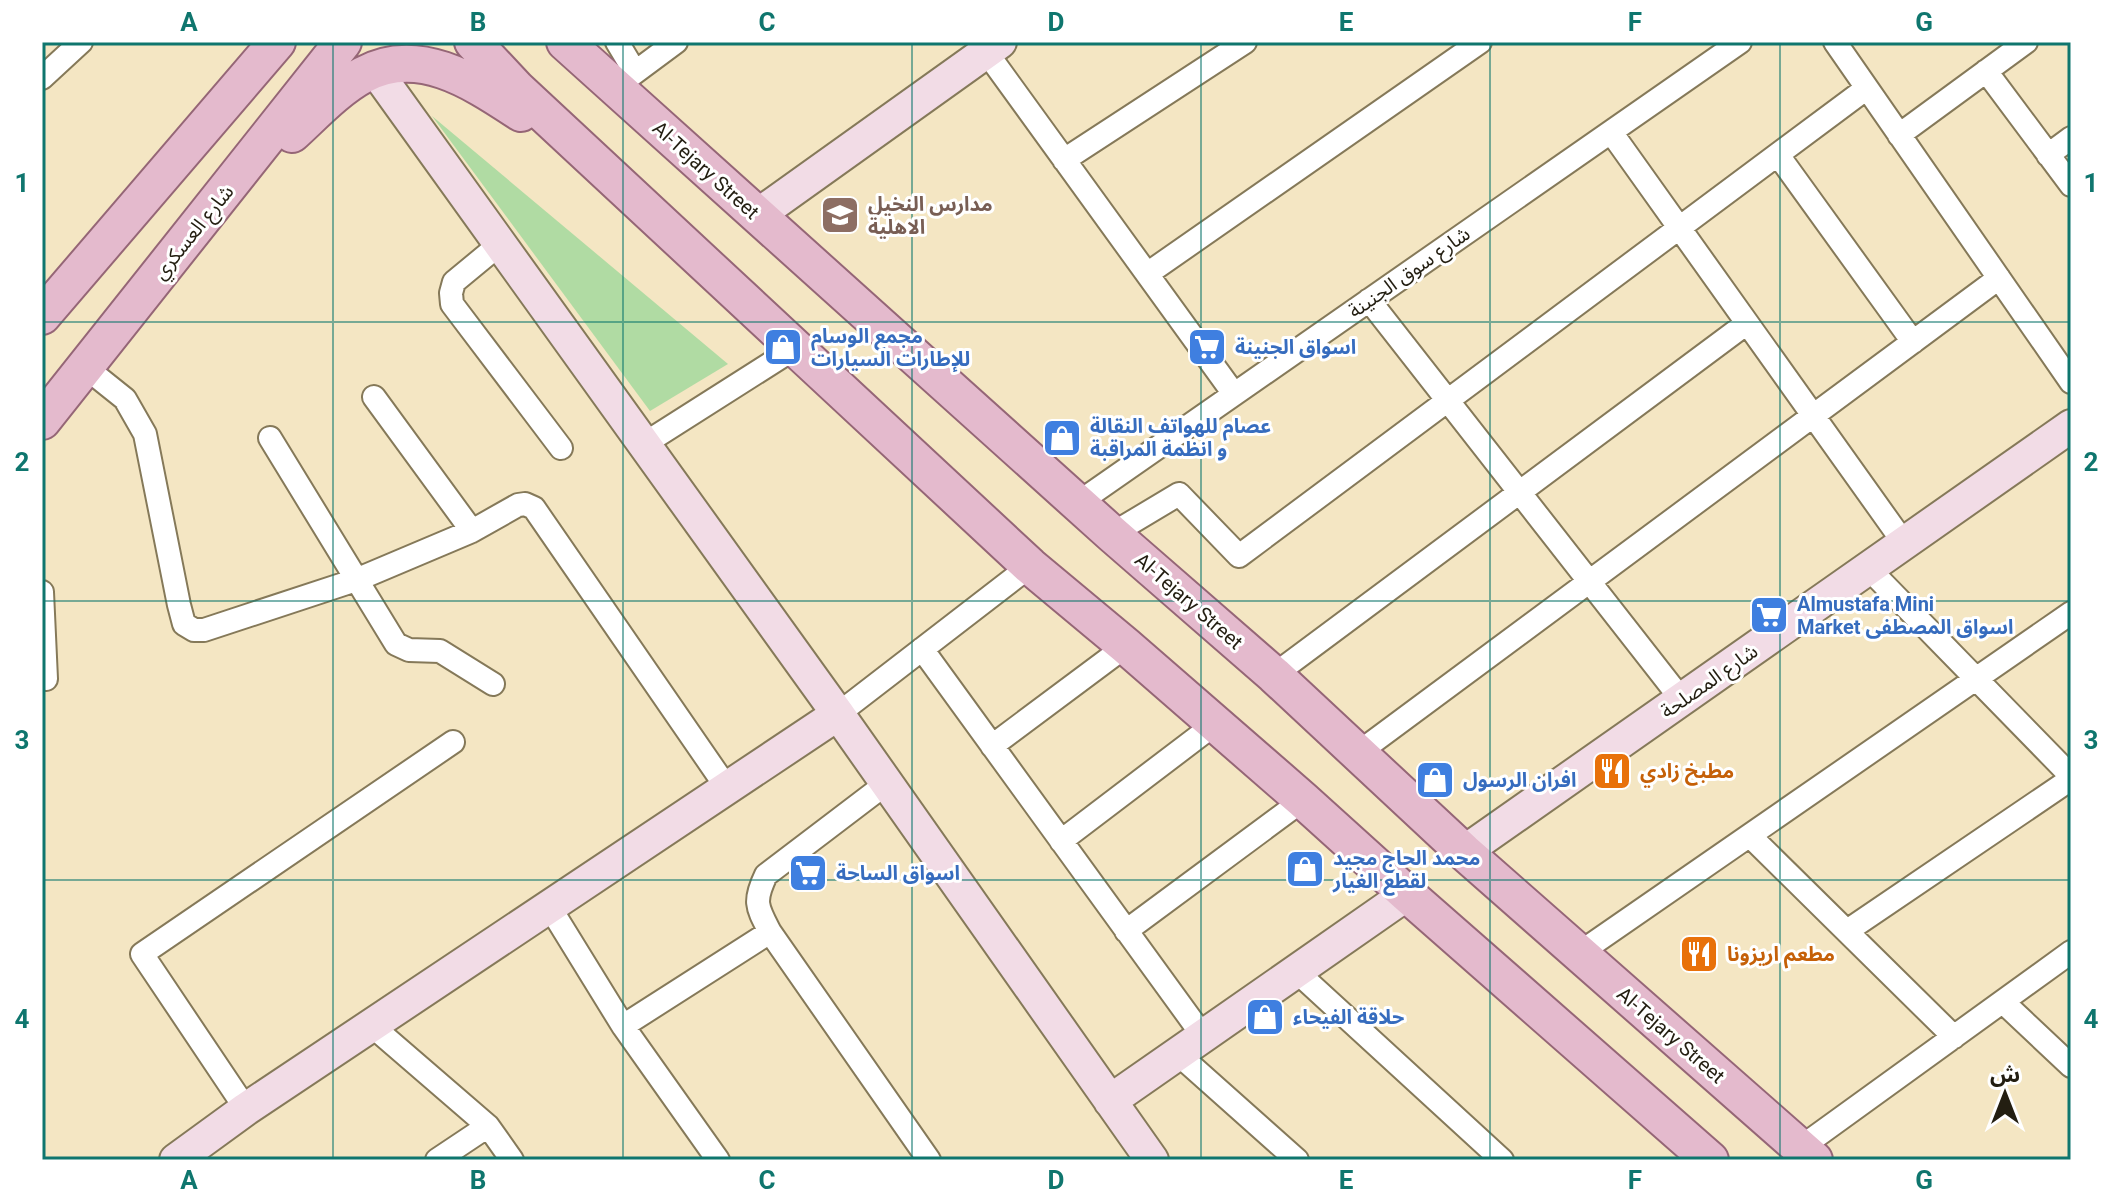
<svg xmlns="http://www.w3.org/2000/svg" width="2113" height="1202" font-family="Roboto,'Noto Sans Arabic',sans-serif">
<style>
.green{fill:#b0dba3}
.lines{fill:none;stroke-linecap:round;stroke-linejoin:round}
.street-casing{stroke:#857959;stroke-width:26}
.secondary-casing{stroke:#857959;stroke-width:36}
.primary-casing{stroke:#956676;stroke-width:40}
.street{stroke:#fff;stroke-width:22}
.secondary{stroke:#f2dce6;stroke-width:32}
.primary{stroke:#e4bacd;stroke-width:36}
.grid{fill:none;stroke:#0f766e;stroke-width:2;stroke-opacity:0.55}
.labels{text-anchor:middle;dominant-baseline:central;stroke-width:6;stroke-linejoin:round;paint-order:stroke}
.street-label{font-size:20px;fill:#231e11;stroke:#fff}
.education-label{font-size:20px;font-weight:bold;fill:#785e54;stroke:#fff;text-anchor:start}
.shop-label{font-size:20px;font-weight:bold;fill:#366cbe;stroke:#fff;text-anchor:start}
.food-label{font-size:20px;font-weight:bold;fill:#c56008;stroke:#fff;text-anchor:start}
.neatline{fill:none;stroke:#0f766e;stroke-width:3}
.grid-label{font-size:26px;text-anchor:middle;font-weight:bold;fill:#0f766e}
</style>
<rect width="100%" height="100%" fill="#f4e6c3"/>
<!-- green -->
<path class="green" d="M432 116 728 364 650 411Z"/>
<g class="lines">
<defs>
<path id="street" d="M617 42 635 72
M979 42 1234 394
M1835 42 2071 382
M1986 71 2071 185
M42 78 81 42
M614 88 676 42
M1611 132 1904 543
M1899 135 2026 42
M1778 155 1913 342
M2048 155 2071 138
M1064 160 1245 42
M500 244 454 282 451 293 452 304 561 448
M1147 274 1480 42
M1369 300 1682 700
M85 367 125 399 145 434 179 605 184 624 194 630H204L356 580 472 531 518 505 525 504 534 508 727 788
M374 397 472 531
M270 438 396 644 409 650 440 651 493 684
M644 444 795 348
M1078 503 1740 42
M1112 534 1179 494 1239 556 1867 88
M1868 568 2071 776
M42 592 46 679
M922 649 1203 1036
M1274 675 1747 323
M838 714 1030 566
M992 746 1126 646
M1358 753 1999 278
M887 783 766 875C753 902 757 907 770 932L929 1160
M1750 836 1954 1037
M1061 841 1215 724
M549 906 623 1026 718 1160
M1126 931 1303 800
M1847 931 2071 779
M1578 954 2071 613
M1297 972 1502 1160
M2003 1002 2071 1066
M371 1025 488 1126 512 1160
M623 1026 770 932
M1178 1054 1297 1160
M246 1109 142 954 453 742
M1800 1148 2071 952
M437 1160 488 1126"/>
<path id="secondary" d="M375 70 838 714 1152 1160
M758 215 1000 42
M1464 852 2071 426
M1110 1101 1407 894
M176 1160 246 1109 838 714"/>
<path id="primary" d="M473 42 517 89 1030 566 1126 646 1303 800 1407 894 1710 1160
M565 42 1112 534 1274 675 1464 852 1814 1160
M292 134C314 114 337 89 363 75 419 44 475 83 521 113
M42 316 277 42
M42 421 343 42"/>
</defs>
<!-- street casing -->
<use href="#street" class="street-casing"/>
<!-- secondary casing -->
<use href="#secondary" class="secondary-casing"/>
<!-- primary casing -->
<use href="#primary" class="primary-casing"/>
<!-- street -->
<use href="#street" class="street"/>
<!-- secondary -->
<use href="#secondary" class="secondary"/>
<!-- primary -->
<use href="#primary" class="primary"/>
</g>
<!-- grid -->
<path class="grid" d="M333 42V1160M623 42V1160M912 42V1160M1201 42V1160M1490 42V1160M1780 42V1160M42 322H2071M42 601H2071M42 880H2071"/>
<!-- icons -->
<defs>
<symbol id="school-square" viewBox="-11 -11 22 22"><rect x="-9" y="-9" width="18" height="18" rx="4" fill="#8d6e63" stroke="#fff"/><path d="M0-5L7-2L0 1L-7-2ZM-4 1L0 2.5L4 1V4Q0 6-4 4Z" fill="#fff"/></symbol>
<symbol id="shop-square" viewBox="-11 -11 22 22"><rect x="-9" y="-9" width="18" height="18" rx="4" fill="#3f7fe0" stroke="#fff"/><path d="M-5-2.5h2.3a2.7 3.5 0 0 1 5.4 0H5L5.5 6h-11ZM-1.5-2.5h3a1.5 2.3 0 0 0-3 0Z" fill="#fff"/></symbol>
<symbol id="supermarket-square" viewBox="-11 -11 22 22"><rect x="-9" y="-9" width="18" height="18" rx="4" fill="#3f7fe0" stroke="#fff"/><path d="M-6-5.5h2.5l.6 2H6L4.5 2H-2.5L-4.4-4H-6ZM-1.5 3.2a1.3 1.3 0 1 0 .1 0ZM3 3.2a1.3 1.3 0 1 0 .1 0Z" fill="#fff"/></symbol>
<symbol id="restaurant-square" viewBox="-11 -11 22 22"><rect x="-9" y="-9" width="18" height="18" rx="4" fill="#e8710a" stroke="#fff"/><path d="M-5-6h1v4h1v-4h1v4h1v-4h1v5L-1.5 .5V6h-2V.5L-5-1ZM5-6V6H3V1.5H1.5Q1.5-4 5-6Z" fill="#fff"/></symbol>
</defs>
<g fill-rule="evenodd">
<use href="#school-square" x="818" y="193" width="44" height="44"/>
<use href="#shop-square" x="761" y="325" width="44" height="44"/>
<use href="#supermarket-square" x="1185" y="325" width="44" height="44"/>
<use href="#shop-square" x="1040" y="416" width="44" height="44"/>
<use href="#supermarket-square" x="1747" y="593" width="44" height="44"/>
<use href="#restaurant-square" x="1590" y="749" width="44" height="44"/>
<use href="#shop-square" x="1413" y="758" width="44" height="44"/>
<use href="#shop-square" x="1283" y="847" width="44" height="44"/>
<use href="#supermarket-square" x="786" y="851" width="44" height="44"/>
<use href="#restaurant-square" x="1677" y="932" width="44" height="44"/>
<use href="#shop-square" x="1243" y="995" width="44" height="44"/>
</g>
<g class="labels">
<!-- street labels -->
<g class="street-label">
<text transform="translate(706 170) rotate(42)">Al-Tejary Street</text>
<text transform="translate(193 232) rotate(-51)">شارع العسكري</text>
<text transform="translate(1409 272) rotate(-35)">شارع سوق الجنينة</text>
<text transform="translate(1189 601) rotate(41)">Al-Tejary Street</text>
<text transform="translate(1709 681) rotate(-35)">شارع المصلحة</text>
<text transform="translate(1671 1035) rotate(41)">Al-Tejary Street</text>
</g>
<!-- education labels -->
<g class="education-label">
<text x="868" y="204">مدارس النخيل<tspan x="868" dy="23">الاهلية</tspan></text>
</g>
<!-- shop labels -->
<g class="shop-label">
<text x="811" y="336">مجمع الوسام<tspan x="811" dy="23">للإطارات السيارات</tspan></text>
<text x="1235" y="347">اسواق الجنينة</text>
<text x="1090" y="426">عصام للهواتف النقالة<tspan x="1090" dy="23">و انظمة المراقبة</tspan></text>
<text x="1797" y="604">Almustafa Mini<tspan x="1797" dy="23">Market اسواق المصطفى</tspan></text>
<text x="1463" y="780">افران الرسول</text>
<text x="1333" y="858">محمد الحاج مجيد<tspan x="1333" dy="23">لقطع الغيار</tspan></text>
<text x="836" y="873">اسواق الساحة</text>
<text x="1293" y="1017">حلاقة الفيحاء</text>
</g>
<!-- food labels -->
<g class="food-label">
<text x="1640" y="771">مطبخ زادي</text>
<text x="1727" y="954">مطعم اريزونا</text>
</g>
</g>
<!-- border -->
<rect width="2113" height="1202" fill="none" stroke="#ffffff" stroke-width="88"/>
<!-- north arrow -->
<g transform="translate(2005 1094)" stroke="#ffffff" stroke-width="6" paint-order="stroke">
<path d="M0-6L14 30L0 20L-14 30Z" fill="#231e11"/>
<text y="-12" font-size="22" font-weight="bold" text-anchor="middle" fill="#231e11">ش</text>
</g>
<rect x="44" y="44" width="2025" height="1114" class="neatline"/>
<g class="grid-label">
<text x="189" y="31">A</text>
<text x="478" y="31">B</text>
<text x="767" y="31">C</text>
<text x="1056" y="31">D</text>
<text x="1346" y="31">E</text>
<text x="1635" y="31">F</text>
<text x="1924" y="31">G</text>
<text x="22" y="192">1</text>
<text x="2091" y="192">1</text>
<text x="22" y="471">2</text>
<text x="2091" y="471">2</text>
<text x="22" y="749">3</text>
<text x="2091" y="749">3</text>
<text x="22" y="1028">4</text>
<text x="2091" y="1028">4</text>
<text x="189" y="1189">A</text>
<text x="478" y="1189">B</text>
<text x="767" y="1189">C</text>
<text x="1056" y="1189">D</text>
<text x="1346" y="1189">E</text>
<text x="1635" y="1189">F</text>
<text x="1924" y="1189">G</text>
</g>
</svg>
